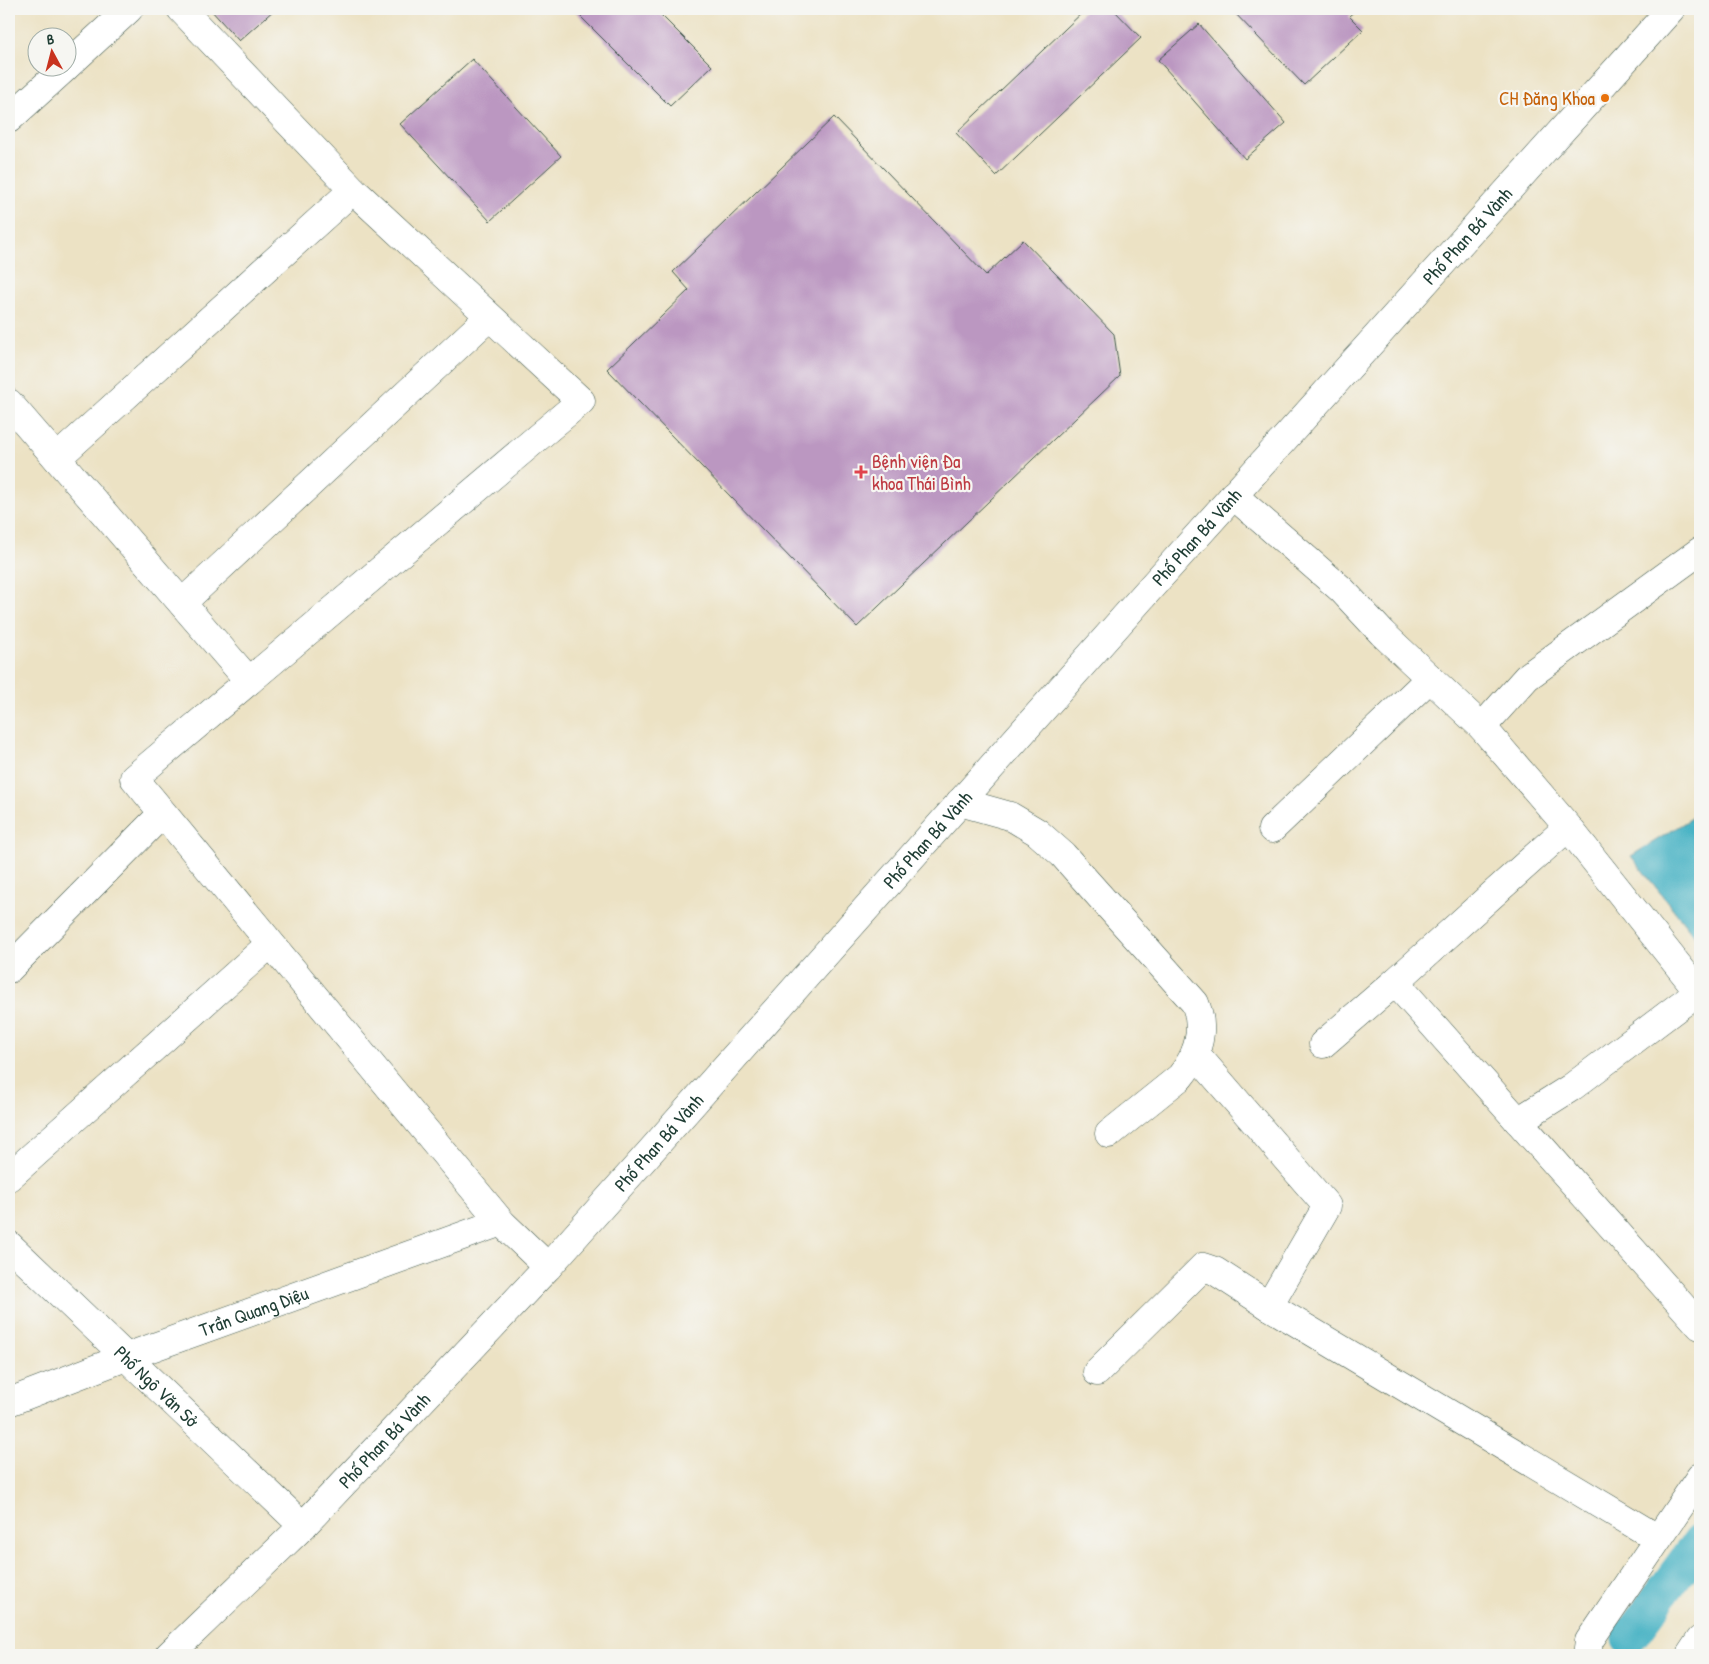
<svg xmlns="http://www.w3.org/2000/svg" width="1709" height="1664" font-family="'Patrick Hand',sans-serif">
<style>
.water{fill:#46b2c4;stroke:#32787c}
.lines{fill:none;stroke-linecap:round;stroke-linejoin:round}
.canal{stroke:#46b2c4;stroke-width:35}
.building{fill:#bb97c1}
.minor-casing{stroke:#3e564a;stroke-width:29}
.minor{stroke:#fff;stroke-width:28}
.food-dot{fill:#e8710a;stroke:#f6f6f2;stroke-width:2}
.health-dot{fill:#e0444e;stroke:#f6f6f2;stroke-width:2}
.labels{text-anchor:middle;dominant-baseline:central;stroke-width:4.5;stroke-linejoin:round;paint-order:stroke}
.food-label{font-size:19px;fill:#c56008;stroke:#f6f6f2;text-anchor:end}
.street-label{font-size:19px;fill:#1f3d34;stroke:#f6f6f2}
.health-label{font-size:19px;fill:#be3a42;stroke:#f6f6f2;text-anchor:start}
</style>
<rect width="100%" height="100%" fill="#f6f6f2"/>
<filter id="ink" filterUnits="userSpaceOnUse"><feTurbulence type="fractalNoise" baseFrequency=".02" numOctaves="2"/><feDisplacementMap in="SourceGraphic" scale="10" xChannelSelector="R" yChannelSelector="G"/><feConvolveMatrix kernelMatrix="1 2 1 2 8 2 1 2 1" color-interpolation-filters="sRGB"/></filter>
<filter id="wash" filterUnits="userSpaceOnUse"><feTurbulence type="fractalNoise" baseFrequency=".0096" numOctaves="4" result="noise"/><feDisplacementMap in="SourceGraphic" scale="20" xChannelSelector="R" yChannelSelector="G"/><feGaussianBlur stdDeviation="1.12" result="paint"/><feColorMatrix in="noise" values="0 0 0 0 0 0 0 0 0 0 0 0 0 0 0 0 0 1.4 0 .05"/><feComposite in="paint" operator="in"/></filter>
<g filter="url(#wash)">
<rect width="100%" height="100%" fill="#ece2c4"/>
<!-- water -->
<path class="water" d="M1700 813V943L1631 856Z"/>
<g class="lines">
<!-- canal -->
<path class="canal" d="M1629 1638 1700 1541"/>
</g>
<g id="blocks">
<!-- building -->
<path class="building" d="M210 9H275L239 41Z
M573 9H655L712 66 670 106Z
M1086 9H1113L1141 38 996 176 956 133Z
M1231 9H1357L1349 16 1363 30 1304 85Z
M1199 24 1286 123 1245 159 1158 60Z
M472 59 561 156 490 221 400 124Z
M834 117 986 275 1023 240 1114 334 1120 376 857 627 607 369 689 290 673 272Z"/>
</g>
</g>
<g filter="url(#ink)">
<use href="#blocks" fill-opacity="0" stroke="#3e564a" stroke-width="1"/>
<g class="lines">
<defs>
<g id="minor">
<path d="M181 9 353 190 581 401 134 778 501 1222 548 1267"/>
<path d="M68 65 129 9"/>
<path d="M9 119 65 68"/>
<path d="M9 403 249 681"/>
<path d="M57 458 353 190"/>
<path d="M1233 495 1342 590 1382 633 1482 727 1568 827 1700 993"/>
<path d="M182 603 489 317"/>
<path d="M1482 727 1527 677 1700 551"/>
<path d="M960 802 1010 816 1037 832 1063 855 1195 1003C1206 1030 1198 1055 1180 1077L1109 1134"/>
<path d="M1568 827 1395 982 1700 1326"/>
<path d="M1272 829 1430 678"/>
<path d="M9 969 162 814"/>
<path d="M1323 1044 1395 982"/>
<path d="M1195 1053 1327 1206 1269 1306 1657 1538"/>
<path d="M1518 1121 1572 1087 1699 991"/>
<path d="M9 1177 270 944"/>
<path id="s1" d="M9 1245 303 1526"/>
<path d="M1097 1372 1203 1267 1215 1271 1269 1306"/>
<path id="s2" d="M9 1402 126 1357 501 1222"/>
<path id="s3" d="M169 1655 303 1526 548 1267 1153 585 1671 9"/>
<path d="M1587 1655 1589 1641 1700 1477"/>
<path d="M1690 1655 1700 1640"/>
</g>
</defs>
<!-- minor casing -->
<use href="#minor" class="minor-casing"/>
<!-- minor -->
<use href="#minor" class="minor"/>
</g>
</g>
<!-- markers -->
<circle class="food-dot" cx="1605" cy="98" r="5"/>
<path class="health-dot" d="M858.5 464.5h5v5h5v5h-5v5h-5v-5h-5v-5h5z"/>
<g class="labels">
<!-- food labels -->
<g class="food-label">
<text x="1595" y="98">CH Đăng Khoa</text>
</g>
<!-- street labels -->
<g class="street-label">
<text stroke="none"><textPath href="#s3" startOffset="1924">Phố Phan Bá Vành</textPath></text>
<text stroke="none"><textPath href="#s3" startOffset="1519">Phố Phan Bá Vành</textPath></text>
<text stroke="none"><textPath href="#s3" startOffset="1114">Phố Phan Bá Vành</textPath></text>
<text stroke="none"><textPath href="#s3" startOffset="709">Phố Phan Bá Vành</textPath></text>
<text stroke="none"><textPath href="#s2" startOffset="261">Trần Quang Diệu</textPath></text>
<text stroke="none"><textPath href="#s1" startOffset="204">Phố Ngô Văn Sở</textPath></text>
<text stroke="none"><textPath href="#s3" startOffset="304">Phố Phan Bá Vành</textPath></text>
</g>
<!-- health labels -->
<g class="health-label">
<text x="872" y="461">Bệnh viện Đa<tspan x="872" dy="22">khoa Thái Bình</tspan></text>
</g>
</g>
<!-- margin -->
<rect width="1709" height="1664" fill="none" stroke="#f6f6f2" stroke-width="30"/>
<!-- north arrow -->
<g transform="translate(52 52) rotate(353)"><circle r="24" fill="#f6f6f2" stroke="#a0aca6"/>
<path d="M0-4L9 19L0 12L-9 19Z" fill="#c8321e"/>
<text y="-8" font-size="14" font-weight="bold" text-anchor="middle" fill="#1f3d34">B</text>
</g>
</svg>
